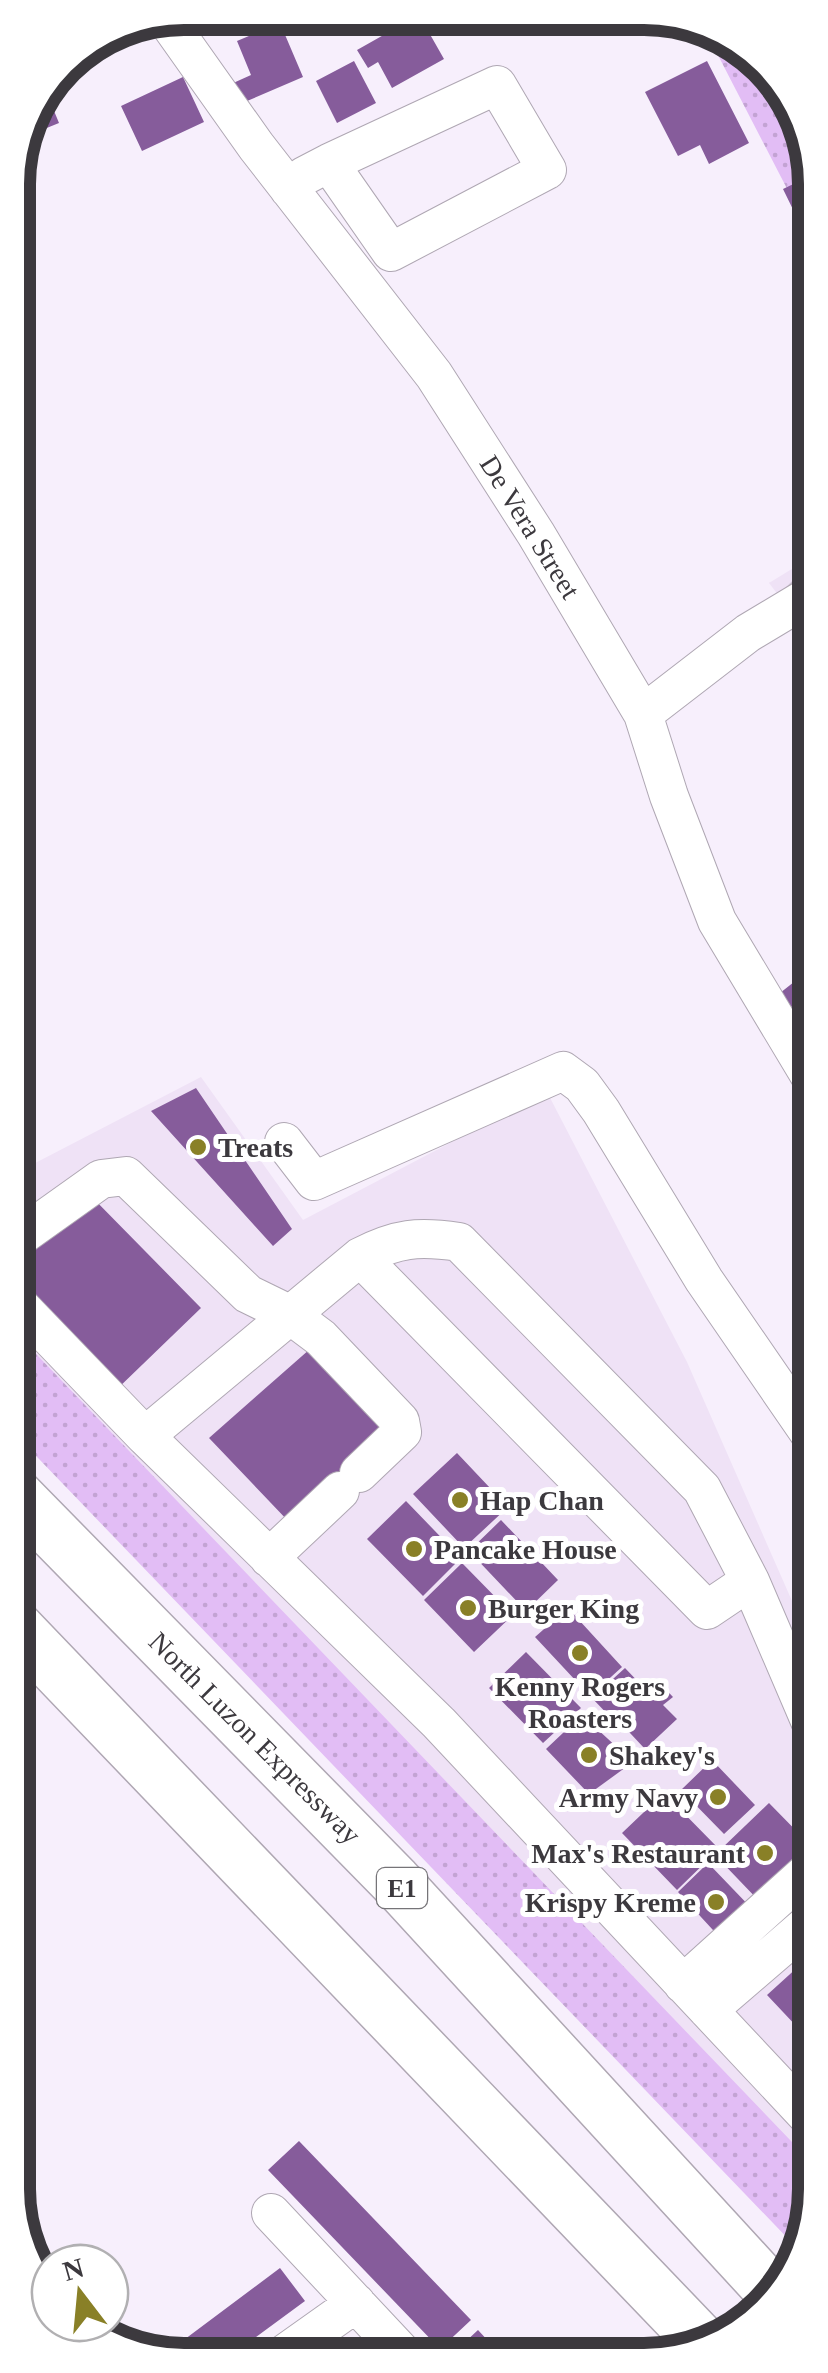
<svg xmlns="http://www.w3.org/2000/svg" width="828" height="2373" font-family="Georgia,serif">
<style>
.built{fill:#efe2f6}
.industrial{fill:url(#industrial-furrows)}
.grass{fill:url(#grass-dots)}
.building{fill:#865c9b}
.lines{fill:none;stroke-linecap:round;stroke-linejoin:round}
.minor-casing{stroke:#afa7b3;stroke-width:40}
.highway-casing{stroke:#afa7b3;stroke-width:55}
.minor{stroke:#fff;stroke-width:38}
.highway{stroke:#fff;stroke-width:52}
.poi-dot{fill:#898027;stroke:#fff;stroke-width:4}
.labels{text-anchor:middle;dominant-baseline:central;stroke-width:10;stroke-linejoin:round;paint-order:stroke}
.shield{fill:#fff;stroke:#767478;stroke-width:2.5}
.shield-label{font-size:25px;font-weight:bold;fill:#3c393e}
.street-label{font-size:28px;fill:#3c393e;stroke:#fff}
.poi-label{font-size:28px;font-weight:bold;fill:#3c393e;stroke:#fff;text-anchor:start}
.rim{fill:none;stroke:#3c393e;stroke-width:12}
</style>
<defs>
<pattern id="industrial-furrows" width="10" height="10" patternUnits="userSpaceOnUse" patternTransform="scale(2.5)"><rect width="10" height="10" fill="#efe2f6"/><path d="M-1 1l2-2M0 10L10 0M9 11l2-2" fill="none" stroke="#cec3d4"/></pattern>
<pattern id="grass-dots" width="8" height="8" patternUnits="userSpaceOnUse" patternTransform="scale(2.5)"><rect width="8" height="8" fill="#e2bdf5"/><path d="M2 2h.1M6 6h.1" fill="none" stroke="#c3a3d3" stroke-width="1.8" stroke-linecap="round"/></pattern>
</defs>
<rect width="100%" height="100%" fill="#f7effc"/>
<!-- built -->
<path class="built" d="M201 1077 303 1220 547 1092 687 1362 814 1651 815 2200 15 1433 14 1174Z"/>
<!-- industrial -->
<path class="industrial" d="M813 556V640L769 583Z"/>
<!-- grass -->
<path class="grass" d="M705 30 765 62 812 150V237Z
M15 1332 815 2166V2200L796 2247 15 1434Z"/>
<!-- building -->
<path class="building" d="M419 15 444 59 392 88 378 62 368 68 357 50Z
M495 15H539L505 33Z
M280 23 303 77 240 104 231 84 251 75 237 41Z
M354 61 376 103 337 123 316 81Z
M707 61 749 143 709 164 700 145 678 156 645 92Z
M183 77 204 122 142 151 121 106Z
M45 89 59 123 22 138 30 107Z
M812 175V228L804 232 783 189Z
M813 967V1025L809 1028 780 993Z
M196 1088 292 1229 273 1246 151 1111Z
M88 1193 201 1308 114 1392 15 1289V1263Z
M310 1349 387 1431 290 1523 209 1438Z
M457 1453 508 1507 464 1548 413 1494Z
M406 1501 461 1558 423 1596 367 1539Z
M501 1520 558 1580 526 1611 469 1551Z
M462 1563 513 1615 474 1652 424 1600Z
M568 1608 622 1667 590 1696 535 1637Z
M526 1652 581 1708 543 1743 489 1688Z
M625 1668 646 1690 657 1680 673 1697 663 1705 677 1719 645 1749 615 1717 612 1719 592 1698Z
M582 1715 633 1762 589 1794 546 1749Z
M712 1760 755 1805 724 1834 681 1790Z
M664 1793 720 1850 769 1803 815 1850 761 1903 714 1854 677 1890 622 1833Z
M708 1863 756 1913 724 1942 678 1892Z
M811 1955 815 1959V2046L767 1995Z
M299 2141 471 2320 440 2349 268 2170Z
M280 2268 305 2301 229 2357H161Z
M478 2330 503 2357H449Z"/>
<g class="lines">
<defs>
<path id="minor" d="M166 19 256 146 434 375 536 534 643 714 669 796 717 921 813 1081
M289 189 304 176 329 163 497 85 547 170 391 252 329 163
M643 714 748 633 813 594
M284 1142 314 1181 563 1071 582 1085 601 1111 704 1280 814 1440
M14 1241 101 1179 126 1176 248 1294 289 1314 321 1338 400 1421 402 1432 359 1473
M360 1257 707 1610 750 1581
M15 1301 145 1436 439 1723 815 2124
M145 1436 360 1257C397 1238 418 1236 459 1242L702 1489 750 1581 814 1730
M269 1558 340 1491
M683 1984 815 1865
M708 2010 815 1918
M271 2213 406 2357
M280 2357 356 2303"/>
<path id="highway" d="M15 1494 395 1881 776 2296
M15 1626 703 2343"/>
</defs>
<!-- minor casing -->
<use href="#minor" class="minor-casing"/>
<!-- highway casing -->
<use href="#highway" class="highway-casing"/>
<!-- minor -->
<use href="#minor" class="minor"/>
<!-- highway -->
<use href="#highway" class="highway"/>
</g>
<!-- markers -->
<g class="poi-dot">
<circle cx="198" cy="1147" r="10"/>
<circle cx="460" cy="1500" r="10"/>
<circle cx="414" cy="1549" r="10"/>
<circle cx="468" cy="1608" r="10"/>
<circle cx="580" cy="1653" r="10"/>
<circle cx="589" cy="1755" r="10"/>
<circle cx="718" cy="1797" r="10"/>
<circle cx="765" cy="1853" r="10"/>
<circle cx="716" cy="1902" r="10"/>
</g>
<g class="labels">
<!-- shield labels -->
<rect class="shield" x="377" y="1868" width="50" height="40" rx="8"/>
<g class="shield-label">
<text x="402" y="1888">E1</text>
</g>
<!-- street labels -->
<g class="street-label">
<text transform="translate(530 527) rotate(58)">De Vera Street</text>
<text transform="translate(255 1738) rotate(45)">North Luzon Expressway</text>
</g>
<!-- poi labels -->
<g class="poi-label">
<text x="218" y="1147">Treats</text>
<text x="480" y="1500">Hap Chan</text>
<text x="434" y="1549">Pancake House</text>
<text x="488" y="1608">Burger King</text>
<text x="580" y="1686" text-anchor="middle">Kenny Rogers<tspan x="580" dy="32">Roasters</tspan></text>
<text x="609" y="1755">Shakey's</text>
<text x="698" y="1797" text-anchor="end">Army Navy</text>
<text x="745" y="1853" text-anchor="end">Max's Restaurant</text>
<text x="696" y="1902" text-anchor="end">Krispy Kreme</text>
</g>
</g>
<!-- crop -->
<path d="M0 0H828V2373H0ZM184 30H644A154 154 0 0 1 798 184V2189A154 154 0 0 1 644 2343H184A154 154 0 0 1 30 2189V184A154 154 0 0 1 184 30Z" fill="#fff" fill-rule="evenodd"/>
<path class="rim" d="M184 30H644A154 154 0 0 1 798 184V2189A154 154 0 0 1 644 2343H184A154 154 0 0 1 30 2189V184A154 154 0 0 1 184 30Z"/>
<!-- north arrow -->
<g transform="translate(80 2293) rotate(344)"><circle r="48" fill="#ffffff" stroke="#b1b0b2" stroke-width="2.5"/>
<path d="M0-8L18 38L0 25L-18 38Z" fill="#898027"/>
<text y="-15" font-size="28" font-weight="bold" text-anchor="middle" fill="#3c393e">N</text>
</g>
</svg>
